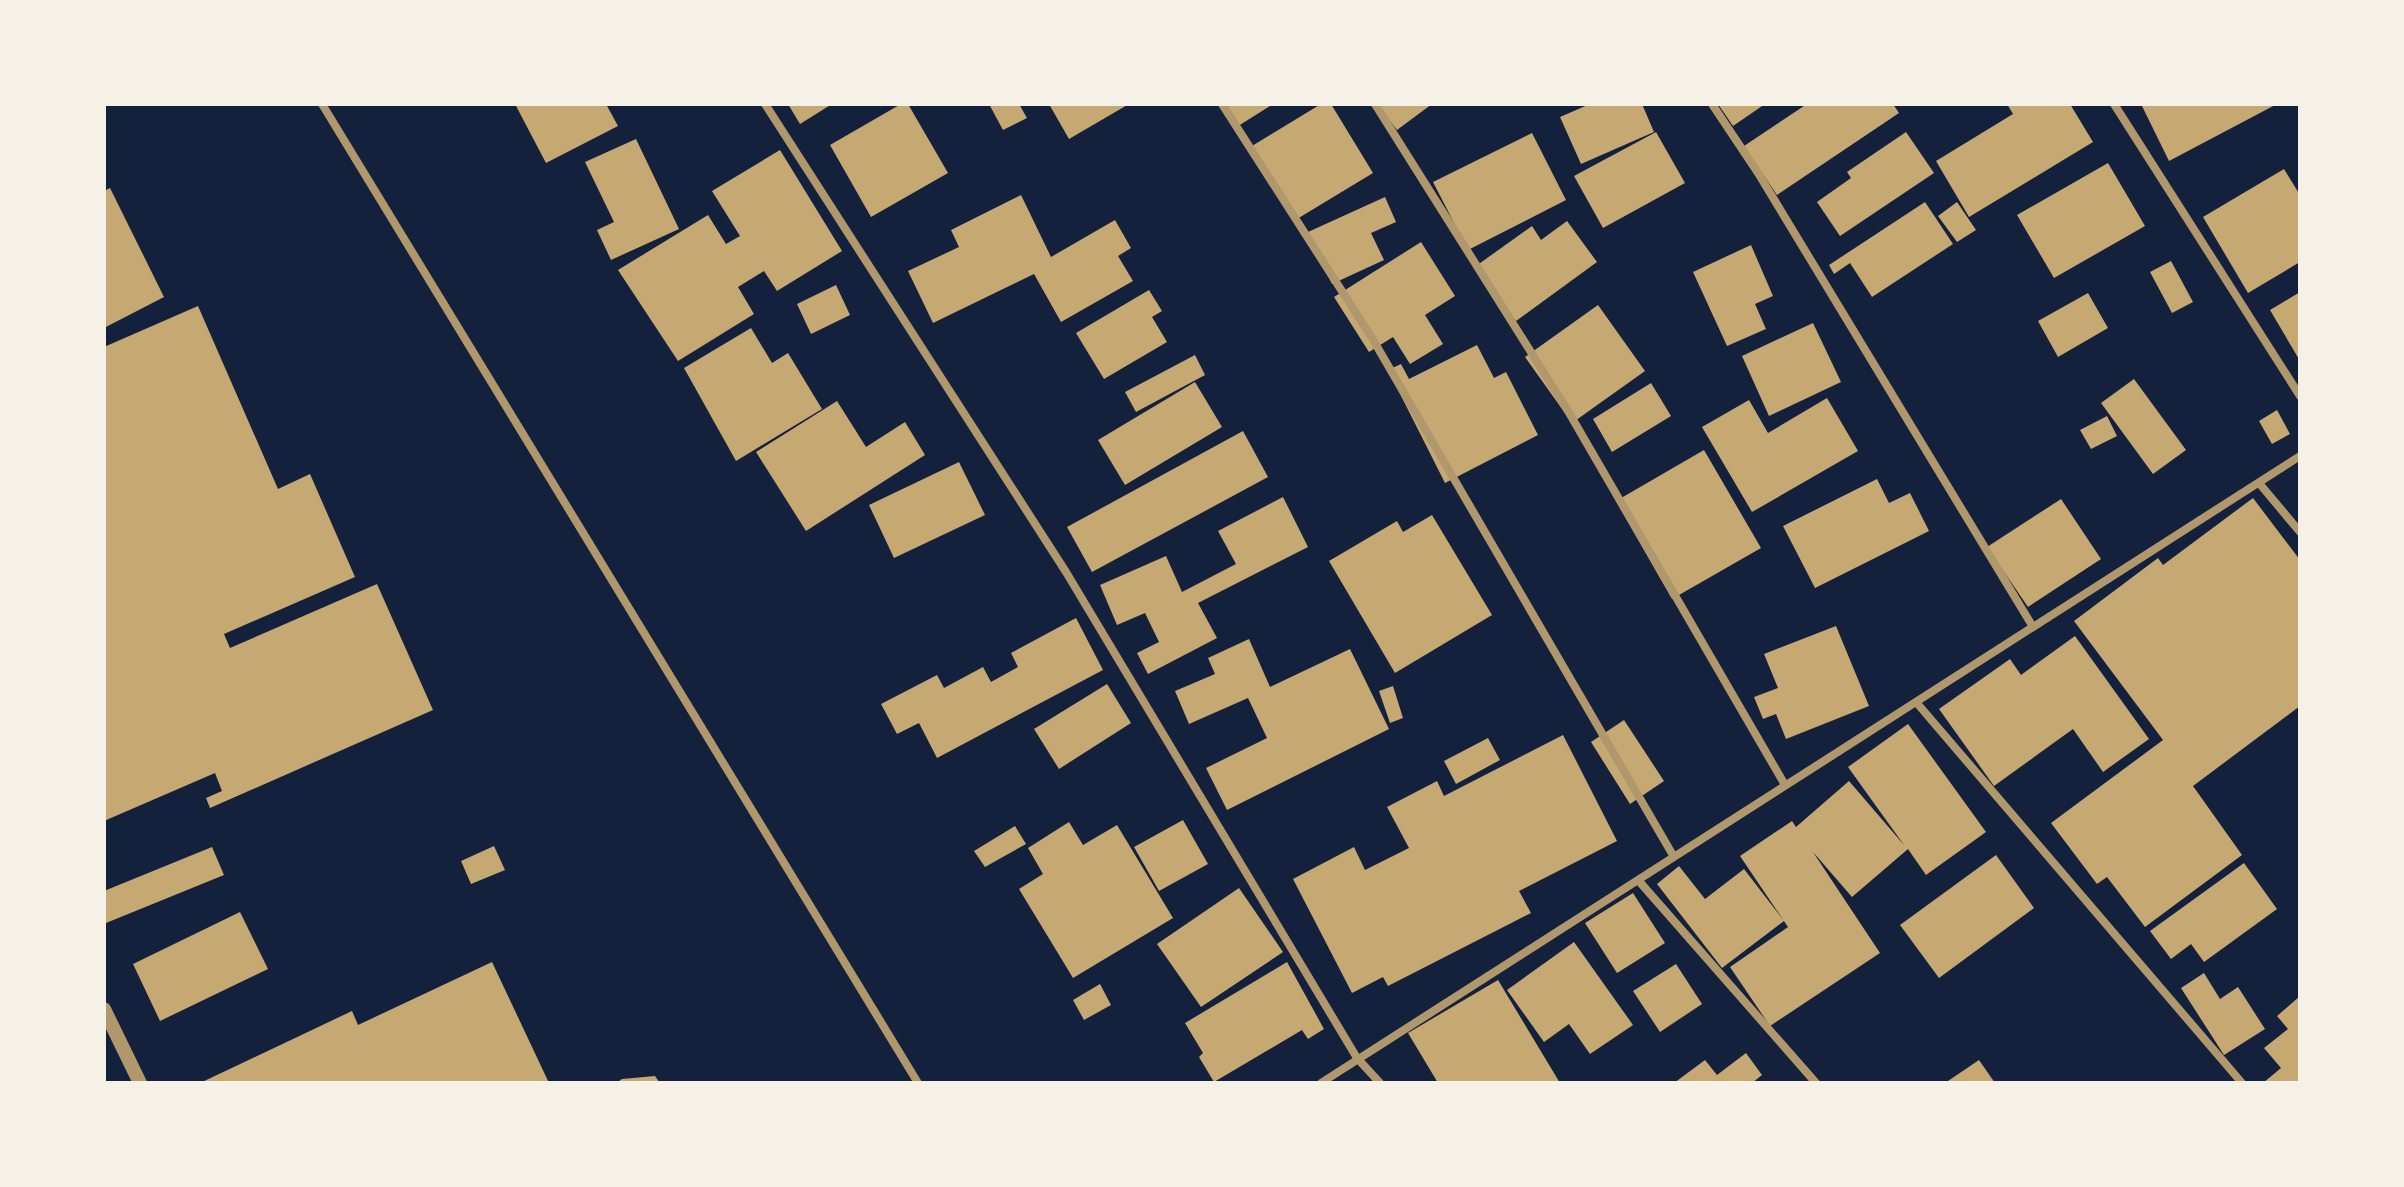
<svg xmlns="http://www.w3.org/2000/svg" width="2404" height="1187" font-family="'Fira Sans',sans-serif">
<style>
.building{fill:#c6a872}
.lines{fill:none;stroke-linecap:round;stroke-linejoin:round}
.minor{stroke:#b1986c;stroke-width:8}
.tertiary{stroke:#b1986c;stroke-width:14}
</style>
<rect width="100%" height="100%" fill="#14213d"/>
<!-- building -->
<path class="building" d="M515 104H606L618 126 546 163Z
M788 104H832L800 124Z
M901 104H908L948 173 871 217 830 145Z
M989 104H1019L1027 118 1003 130Z
M1049 104H1129L1069 139Z
M1220 104H1273L1235 128Z
M1321 104H1331L1373 173 1297 219 1252 146Z
M1377 104H1432L1397 130Z
M1590 104H1642L1654 132 1581 164 1560 117Z
M1718 104H1765L1733 126Z
M1807 104H1893L1899 113 1777 195 1744 146Z
M2007 104H2070L2093 142 1969 217 1936 161 2013 114Z
M2141 104H2277L2169 161Z
M1656 132 1685 183 1603 228 1574 176Z
M1906 132 1934 173 1840 236 1817 202 1851 178 1847 172Z
M1532 133 1566 200 1468 250 1433 182Z
M636 139 679 229 611 260 597 230 614 222 585 162Z
M780 150 842 251 777 291 764 271 738 287 754 314 678 361 618 270 708 215 726 244 740 236 712 191Z
M2108 163 2145 226 2054 278 2017 215Z
M2284 169 2300 195V262L2248 293 2203 217Z
M110 188 164 297 104 328V191Z
M1021 195 1051 257 1115 220 1131 248 1118 256 1133 281 1061 322 1034 274 933 323 908 271 959 247 951 230Z
M1385 197 1396 222 1371 233 1384 260 1332 284 1308 232Z
M1925 202 1953 244 1872 297 1850 263 1834 274 1829 265Z
M1957 202 1976 230 1957 242 1938 216Z
M1567 221 1597 262 1516 321 1476 266 1532 226 1541 240Z
M1421 242 1455 296 1425 315 1443 344 1410 364 1393 337 1369 352 1334 297Z
M1751 245 1773 296 1755 304 1766 329 1727 346 1693 272Z
M2171 261 2193 302 2172 313 2150 272Z
M836 285 850 315 811 334 797 304Z
M1149 290 1162 311 1152 317 1167 342 1104 379 1076 333Z
M2300 292V361L2270 310Z
M2088 293 2108 328 2058 357 2038 321Z
M1598 305 1645 371 1572 423 1525 357Z
M198 306 278 489 310 474 355 577 224 634 230 648 377 584 433 710 210 808 206 798 222 791 215 773 104 821V347Z
M1813 323 1841 382 1769 416 1742 356Z
M751 328 772 363 788 353 822 409 736 461 684 368Z
M1477 345 1494 378 1506 372 1538 435 1445 483 1388 370 1401 364 1409 379Z
M1195 355 1205 375 1136 412 1125 392Z
M2134 379 2186 450 2153 474 2101 403Z
M1195 382 1222 427 1125 485 1098 440Z
M1651 383 1671 416 1612 452 1593 419Z
M1827 398 1858 451 1752 512 1702 427 1749 400 1768 433Z
M837 401 866 447 905 422 925 455 806 531 756 452Z
M2277 410 2290 434 2272 444 2259 421Z
M2107 416 2117 436 2091 449 2080 430Z
M1243 431 1268 477 1092 572 1067 527Z
M1704 450 1761 548 1672 599 1616 501Z
M959 462 985 515 894 558 869 505Z
M1877 479 1889 503 1910 493 1929 531 1815 588 1783 526Z
M1283 497 1308 547 1198 603 1217 638 1148 674 1137 653 1159 642 1145 613 1117 625 1100 585 1166 556 1182 592 1236 564 1218 531Z
M2253 498 2300 560V706L2193 786 2242 855 2145 927 2107 877 2097 884 2051 823 2163 740 2074 621 2158 558 2163 565Z
M2061 499 2101 559 2028 607 1987 547Z
M1432 515 1492 615 1395 673 1329 561 1397 521 1403 532Z
M1076 618 1103 670 937 758 919 723 897 734 881 704 937 675 944 688 983 667 991 682 1018 667 1011 653Z
M1836 626 1869 706 1786 739 1776 714 1763 719 1754 697 1778 688 1764 654Z
M2075 636 2149 739 2103 772 2073 729 1994 786 1939 709 2010 659 2021 675Z
M1249 639 1270 687 1350 649 1389 729 1227 810 1206 768 1267 738 1248 698 1189 724 1175 691 1215 674 1208 658Z
M1107 684 1131 723 1059 769 1034 729Z
M1393 686 1403 718 1390 723 1379 691Z
M1624 720 1664 781 1630 804 1591 742Z
M1908 724 1986 832 1926 875 1908 849 1852 897 1813 852 1880 953 1770 1026 1730 967 1788 927 1740 856 1792 821 1796 827 1849 781 1904 845 1848 767Z
M1563 735 1617 841 1519 891 1531 913 1388 986 1383 977 1352 993 1293 879 1354 847 1365 870 1409 848 1387 807 1437 781 1444 796Z
M1488 738 1500 760 1456 784 1444 761Z
M1183 820 1208 864 1159 891 1134 847Z
M1069 822 1083 845 1117 825 1173 918 1073 978 1019 889 1043 874 1028 848Z
M1015 826 1026 844 985 867 974 851Z
M494 846 505 870 471 884 461 861Z
M212 847 224 875 106 923 104 891Z
M1996 855 2034 908 1939 978 1900 925Z
M2244 863 2277 909 2204 962 2191 944 2171 959 2150 931Z
M1679 866 1705 899 1744 869 1784 921 1722 968 1657 884Z
M1239 888 1283 952 1201 1007 1157 944Z
M1633 893 1665 943 1617 973 1585 923Z
M240 912 268 969 160 1021 133 964Z
M1574 942 1633 1025 1590 1054 1569 1024 1544 1042 1507 990Z
M492 962 549 1083H200L352 1011 358 1025Z
M1287 962 1324 1029 1308 1039 1302 1030 1214 1082 1199 1057 1203 1053 1185 1023Z
M1676 964 1702 1004 1660 1032 1633 991Z
M2204 973 2220 999 2238 987 2265 1029 2224 1055 2181 988Z
M1498 980 1560 1083H1438L1408 1033Z
M1100 984 1111 1005 1084 1020 1073 1000Z
M2300 996V1083H2263L2281 1068 2264 1048 2288 1029 2277 1016Z
M1746 1053 1762 1075 1752 1083H1674L1705 1060 1717 1075Z
M1979 1060 1995 1083H1945Z
M655 1076 660 1083H616L622 1079Z"/>
<g class="lines">
<!-- minor -->
<path class="minor" d="M322 104 918 1083
M765 104 1066 572 1357 1058 1380 1083
M1222 104 1372 338 1674 857
M1375 104 1568 411 1785 785
M1712 104 1758 173 2033 627
M2114 104 2300 396
M2259 483 2300 532
M1916 702 2242 1083
M1638 880 1816 1083
M1321 1083 2300 456"/>
<!-- tertiary -->
<path class="tertiary" d="M104 1009 140 1083"/>
</g>
<!-- border -->
<rect width="2404" height="1187" fill="none" stroke="#f6f1e7" stroke-width="212"/>
</svg>
